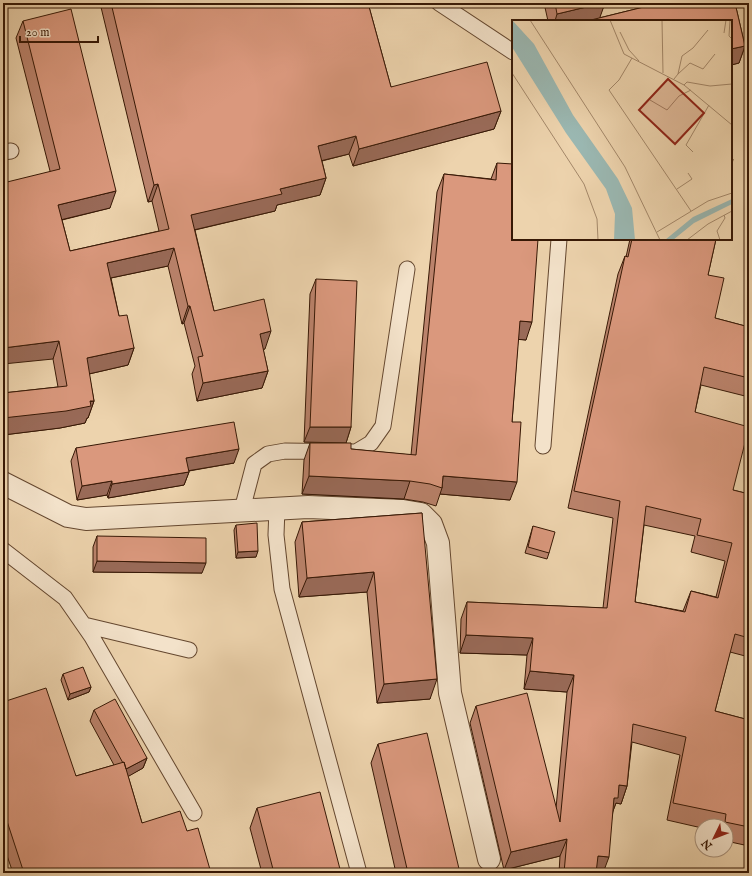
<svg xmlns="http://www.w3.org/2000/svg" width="752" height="876" font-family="'IM FELL English',serif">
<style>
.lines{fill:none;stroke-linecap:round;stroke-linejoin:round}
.service-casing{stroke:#64472f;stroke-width:17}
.minor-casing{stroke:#64472f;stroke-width:24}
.service{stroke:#f3e2ca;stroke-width:15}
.minor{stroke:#f3e2ca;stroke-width:22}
.wall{fill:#bb836c;stroke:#371805;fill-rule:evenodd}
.shaded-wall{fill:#996a58;stroke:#371805}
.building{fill:#da987d;stroke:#371805;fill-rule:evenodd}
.inset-road{fill:none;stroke:#a4886a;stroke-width:1}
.view{fill:#8f2418;fill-opacity:0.15;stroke:#8f2418;stroke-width:2}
.inset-edge{fill:none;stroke:#371805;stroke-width:2}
</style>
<rect width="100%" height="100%" fill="#edd3ad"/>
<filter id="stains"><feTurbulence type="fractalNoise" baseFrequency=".005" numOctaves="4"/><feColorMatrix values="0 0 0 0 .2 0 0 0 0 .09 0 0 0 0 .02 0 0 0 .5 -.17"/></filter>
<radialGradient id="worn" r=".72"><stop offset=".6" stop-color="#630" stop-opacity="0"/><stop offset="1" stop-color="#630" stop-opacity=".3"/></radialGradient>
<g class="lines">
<defs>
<path id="service" d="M439 3 513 52
M3 152 11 151
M543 446 559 239
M277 508 276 535 282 589 359 873
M242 510 254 464 268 454 285 451 356 452 371 443 383 426 407 269
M3 550 65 598 92 637 194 813
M84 625 189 650"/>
<path id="minor" d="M3 483 68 516 86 519 308 507 403 511 421 514 431 524 438 543 450 693 489 859"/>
</defs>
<!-- service casing -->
<use href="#service" class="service-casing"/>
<!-- minor casing -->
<use href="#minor" class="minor-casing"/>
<!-- service -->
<use href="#service" class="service"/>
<!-- minor -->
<use href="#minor" class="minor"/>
</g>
<!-- wall -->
<path class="wall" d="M100 3H368L391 87 501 111 494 129 353 166 349 154 322 161 326 178 320 195 277 205 275 211 195 230 214 311 265 349H263L268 371 262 388 197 401 192 374 195 366 184 323 182 324 168 266 111 278 119 316 134 348 128 365 89 374 94 401 88 418H87L85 423 60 428 3 435V393L58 387 53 359 50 171 16 38 23 21 110 208 62 220 70 251 159 231 152 201 148 202Z
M544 3H605L599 18 660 3H735L745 46 739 63 731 65V21H548Z
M497 163 526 340 518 339 512 422 510 500 440 494 436 506 423 502 404 499 302 494 304 460 310 443 351 449 411 455 437 192 444 174 491 179Z
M630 239H716L708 275 715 318 749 327V397L701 385 695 412 733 490 749 494V657L730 652 715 711 749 720V846L726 841V826H702V828L667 820 680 755 632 742 627 786 621 804 616 803 613 811 603 873H559L560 856 504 870 470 723 476 706 556 808 567 692 524 689 527 655 460 653 461 619 467 602 603 608 613 518 568 508 618 274 625 256 626 257ZM644 525 695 536 691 552 725 561 716 597 691 591 683 611 635 602Z
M316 279 351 427 346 443 304 442 310 294Z
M76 448 234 463 189 471V472L184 485 108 498 107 495 77 500 71 461Z
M422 513 430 699 377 703 367 592 299 597 295 542 302 522Z
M236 525 256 557 236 558 234 530Z
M533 526 549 553 547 559 525 553Z
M97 536 202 573 93 572V547Z
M63 674 91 687 89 692 68 700 61 680Z
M3 702 76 776 114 765 90 721 94 710 147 758 143 768 128 776 142 823 187 831 211 873H13L3 844Z
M378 744 460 873H396L371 763Z
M257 808 341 873H262L250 828Z"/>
<!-- shaded-wall -->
<path class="shaded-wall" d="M603 3H605L599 20H591V21H555L557 14Z
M745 46 739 63 731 65V49Z
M501 111 494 129 353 166 359 149Z
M356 136 349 154 312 163 318 146Z
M326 178 320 195 277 205 275 211 185 232 191 215 280 189Z
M158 184 152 201 148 202 154 185Z
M116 191 110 208 52 222 58 205Z
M174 248 168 266 101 280 107 263Z
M188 306H190L184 323 182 324Z
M520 321 532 322 526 340 513 339Z
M271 331 265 349 254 351 260 334Z
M59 341 53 359 3 364V348Z
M134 348 128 365 80 376 87 358Z
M268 371 262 388 197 401 203 383Z
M94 401 88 418H87L85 423 60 428 3 435V418Z
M310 427H351L346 443 304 442Z
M239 449 234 463 181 472 186 458Z
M189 472 184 485 108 498 112 484Z
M309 476 410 481 404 499 302 494Z
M443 476 517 482 510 500 440 494 442 488Z
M112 481 107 495 77 500 82 486Z
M258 551 256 557 236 558 238 552Z
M97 561 206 563 202 573 93 572Z
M374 572 367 592 299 597 307 578Z
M466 635 533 638 527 655 460 653Z
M530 671 574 675 567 692 524 689Z
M437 679 430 699 377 703 384 684Z
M91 687 89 692 68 700 70 694Z
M147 758 143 768 122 780 126 769Z
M619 785 627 786 621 804 616 803 611 816 608 815Z
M567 839 560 856 504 870 511 852Z
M598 856 609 857 603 873H592Z"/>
<!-- building -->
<path class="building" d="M111 3H368L391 87 487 62 501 111 359 149 356 136 318 146 326 178 280 189 282 194 191 215 214 311 264 299 271 331 260 334 268 371 203 383 198 357 203 356 190 306H188L174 248 107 263 119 316 127 315 134 348 87 358 94 401H90L91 406 66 411 3 418V393L67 386 59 341 3 348V183L60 169 23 21 71 9 116 191 58 205 70 251 169 229 158 184 154 185Z
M555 3H603L557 14Z
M660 3H735L745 46 731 49V21H591V20Z
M731 159H733L731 170Z
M497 163 513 164V239H538L532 322 520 321 512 422H521L517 482 443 476 442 488 430 484 410 481 309 476 310 443H351V449L416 455 444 174 496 180Z
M632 239H716L708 275 724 278 715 318 749 327V378L704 367 695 412 749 427 733 490 749 494V638L735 634 715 711 749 720V827L725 822 726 814 673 803 686 737 633 724 627 786 619 785 618 798H614L609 857 598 856 596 873H564L567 839 511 852 476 706 527 693 560 822 574 675 530 671 533 638 466 635 467 602 607 608 620 501 574 491 625 256 628 257ZM646 506 701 519 697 535 732 543 718 598 691 591 685 612 635 602Z
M316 279 357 281 351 427H310Z
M234 422 239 449 186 458 189 472 112 484V481L82 486 76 448Z
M422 513 437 679 384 684 374 572 307 578 302 522Z
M257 523 258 551 238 552 236 525Z
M533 526 555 532 549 553 528 547Z
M97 536 206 538V563L97 561Z
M83 667 91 687 70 694 63 674Z
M46 688 76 776 124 762 142 823 180 811 187 831 198 828 211 873H24L3 809V702Z
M115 699 147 758 126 769 124 762 123 763 94 710Z
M427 733 460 873H408L378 744Z
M320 792 341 873H274L257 808Z"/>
<!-- overview -->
<g transform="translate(512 20)">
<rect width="220" height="220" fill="#edd3ad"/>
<path d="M0 0 22 24 61 95 106 159 120 188 123 220H102L103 194 94 169 54 113 0 27ZM220 179V184L182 203 161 220H153L181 197Z" fill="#9ab7b1"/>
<path class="inset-road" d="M18 0 113 147 148 220M98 0 112 34 172 65 220 105M150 0 151 53M158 0H174M218 0 217 16 220 19M108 12 117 30 127 41M212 13 214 0M120 38 107 60 97 70 179 191M0 53 72 164 85 199 86 220M166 54 178 43 191 49 203 34M162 59 166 54 170 36 181 28 196 10M172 65 175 62 198 66 220 64M138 80 155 90 167 76 179 70M181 132 174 125 197 85M165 169 180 159 176 153M145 212 196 181 220 173M175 220 196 204 220 191M208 220 205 211 213 198 212 195"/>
<path class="view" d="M156 59 192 93 163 124 127 90Z"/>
<rect width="220" height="220" class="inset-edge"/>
</g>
<!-- margin -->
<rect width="752" height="876" fill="none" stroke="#edd3ad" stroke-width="16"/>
<rect x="4" y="4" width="744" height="868" fill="none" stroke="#371805" stroke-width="2"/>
<rect x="8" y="8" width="736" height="860" fill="none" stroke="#371805"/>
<!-- north arrow -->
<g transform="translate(714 838) rotate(227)"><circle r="19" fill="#f3e2ca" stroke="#a8917b"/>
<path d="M0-3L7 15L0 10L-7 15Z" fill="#8f2418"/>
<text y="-6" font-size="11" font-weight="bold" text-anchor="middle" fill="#371805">N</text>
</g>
<!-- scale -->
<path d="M20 36v6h78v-6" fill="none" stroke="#371805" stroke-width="2"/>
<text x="26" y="36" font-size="12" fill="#371805" stroke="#f3e2ca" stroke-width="3" paint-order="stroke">20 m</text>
<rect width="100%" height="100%" filter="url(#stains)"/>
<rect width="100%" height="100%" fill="url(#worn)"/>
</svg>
